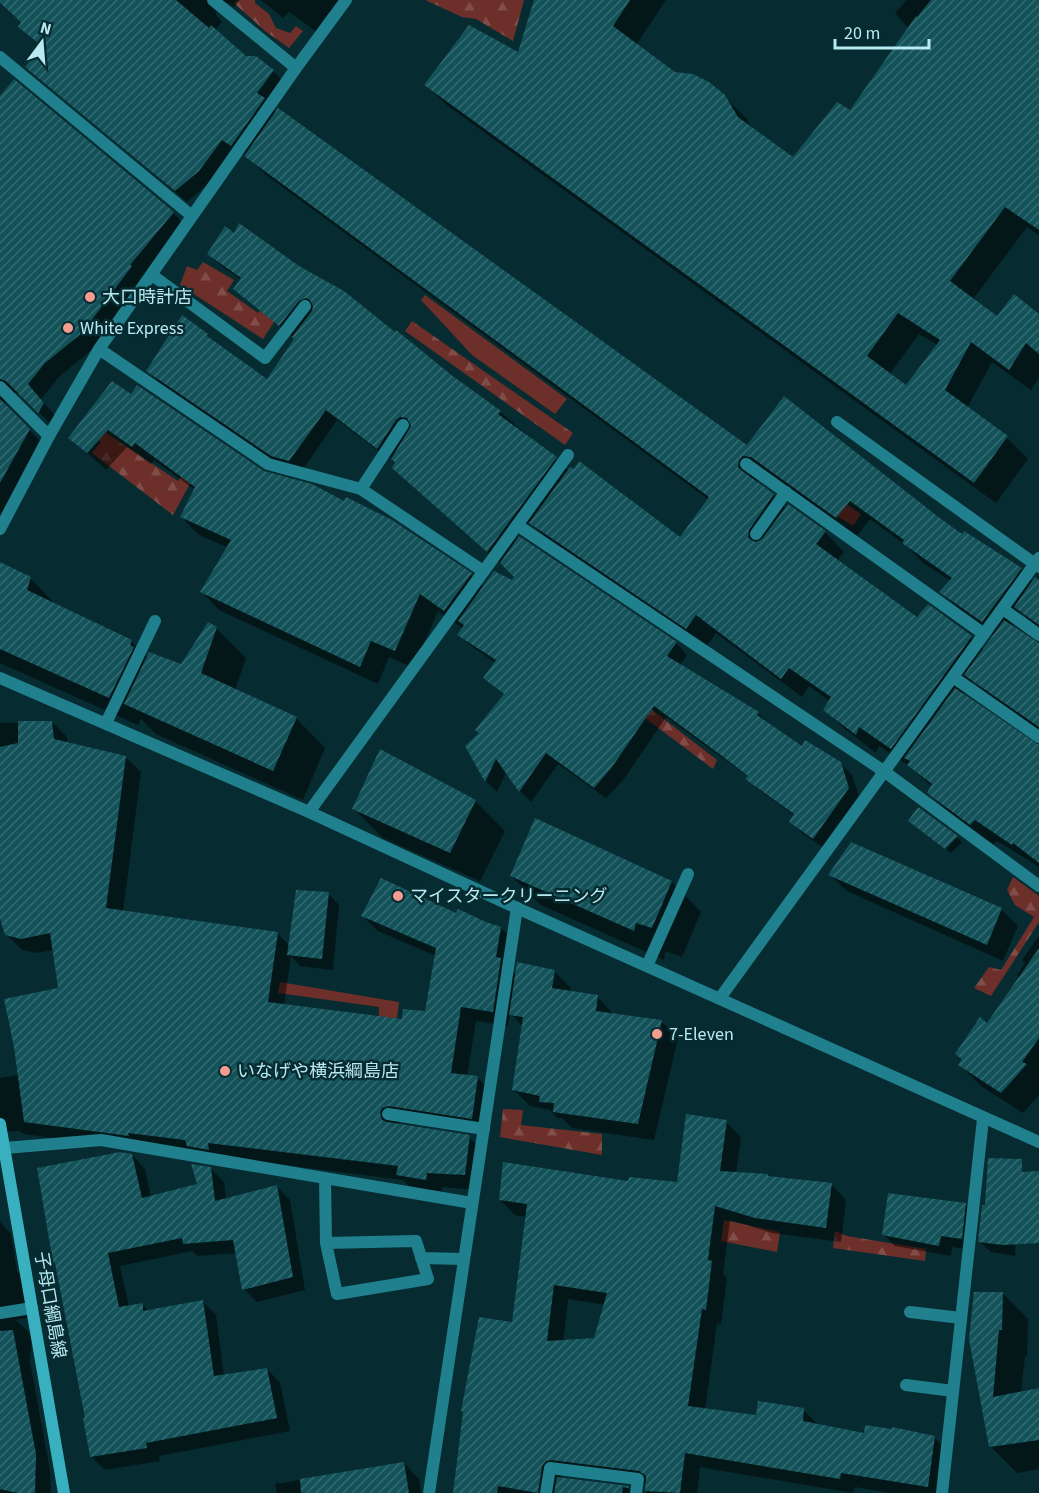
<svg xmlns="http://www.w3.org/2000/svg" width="1039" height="1493" font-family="'Source Sans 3','Noto Sans JP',sans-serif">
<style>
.green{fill:#6d2f29}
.forest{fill:url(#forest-firs)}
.shadow{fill:#0007;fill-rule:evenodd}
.building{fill:url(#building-hatch);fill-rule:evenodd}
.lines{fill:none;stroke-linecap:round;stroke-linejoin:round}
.service{stroke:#20808d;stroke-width:12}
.minor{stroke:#20808d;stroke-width:12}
.tertiary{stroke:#20808d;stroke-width:12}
.secondary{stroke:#39b0c0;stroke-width:12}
.poi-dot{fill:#f59c91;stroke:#062b30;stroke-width:2}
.labels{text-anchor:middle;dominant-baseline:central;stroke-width:5;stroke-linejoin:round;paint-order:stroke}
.poi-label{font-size:18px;fill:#b8eaf1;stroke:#062b30;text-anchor:start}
.street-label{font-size:18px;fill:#b8eaf1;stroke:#062b30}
</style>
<defs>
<pattern id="forest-firs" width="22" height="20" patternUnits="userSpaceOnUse" patternTransform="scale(1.5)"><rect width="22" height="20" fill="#6d2f29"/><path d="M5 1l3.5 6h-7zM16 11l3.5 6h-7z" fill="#804d48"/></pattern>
<pattern id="building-hatch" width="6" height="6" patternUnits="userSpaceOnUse" patternTransform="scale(1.5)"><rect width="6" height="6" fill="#14525a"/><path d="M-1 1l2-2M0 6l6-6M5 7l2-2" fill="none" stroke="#346b72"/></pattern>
</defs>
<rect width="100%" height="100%" fill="#062b30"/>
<!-- green -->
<path class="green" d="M425 295 567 399 555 414 472 355 421 300Z
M280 982 399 1002 393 1050 378 1049 379 1007 278 993Z"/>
<!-- forest -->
<path class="forest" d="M238 0H255V3L269 14 276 28 290 33 296 26 303 31 289 48 265 31 234 3Z
M425 0H524L513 41 476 19 462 17Z
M203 262 234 280 227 291 258 313 274 292 287 302 263 339 180 285 187 266 197 270Z
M412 321 573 433 565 445 405 331Z
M79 426 99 428 178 481 195 458 202 462 173 515 92 453 101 442Z
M820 486 861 514 853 526 811 500Z
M651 709 717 760 713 769 645 718Z
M1013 877 1039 896V922L991 996 974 988 989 967 1001 970 1034 917 1015 905 1007 890Z
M503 1109 523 1110 521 1125 602 1134V1155L500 1137Z
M724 1220 780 1232 777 1252 721 1241Z
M835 1231 847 1236 926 1249 925 1261 833 1248Z"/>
<!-- shadow -->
<path class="shadow" d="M0 0H240L234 7 226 2 217 7 216 15 222 22 215 30 246 57 273 71 284 82 268 104 277 113 747 447 962 536 1021 569 1033 582H1039V629L1022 613 1012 627 1039 644V732L988 696 973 681 963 696 1039 746V867L997 841 992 845 950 814 929 793 932 787 911 767 879 746 876 753 845 729 825 710 830 701 809 686 802 697 716 633 706 647 550 542 529 521 517 537 676 643 687 655 680 665 758 713 769 724 802 748 840 763 852 775 860 800 825 849 802 833 791 822 795 816 759 790 747 779 749 777 666 717 624 779 606 798 558 764 531 802 520 791 506 772 497 792 486 781 467 747 481 733 505 696 485 678 496 663 471 646 459 635 464 629 438 611 413 668 389 657 378 684 219 610 202 592 229 548 199 535 181 517 195 490 154 460 151 464 127 447 106 470 70 437 132 396 263 472 391 521 471 575 484 588 512 582 516 577 405 479 397 463 391 457 389 459 337 420 301 472 284 467 159 382 148 371 207 335 217 345 267 381 296 339 246 300 235 289 241 280 220 265 209 254 226 229 453 378 500 412 569 471 681 539 709 500 266 175 245 154 243 156 234 150 210 182 187 202 60 94 75 75 32 37 23 23 0 4ZM758 479 856 537 870 519 907 546 923 563 951 581 941 592 961 611 995 636 984 650 971 637 929 606 918 619 837 561 844 552 825 532 788 506 786 508 773 495 758 484Z
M261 0H340L317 32 289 12 283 18Z
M536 0H666L636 45 674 74 724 96 746 118 753 129 794 159 850 112 909 29 895 13 907 0H1039V235L1027 227 973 299 997 318 1039 316V377L1031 390 992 362 967 408 1007 438 1028 459 996 503 448 106 426 85 519 55ZM919 334 938 345 907 387 889 375Z
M0 98 173 213 187 227 96 346 59 377 41 399 57 418 53 426 21 394 13 392 7 396 5 404 8 408 43 444 0 528Z
M30 578 58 607 131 641 148 658 181 666 216 628 246 658 235 690 296 718 325 748 303 800 156 734 141 719 138 725 0 663V585Z
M0 721V723L52 722 67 737V744L125 757 141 772 123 912 277 933 290 946 328 893 339 905 333 970 300 966 291 956 284 1005 403 1020 426 1013 436 956 378 931 363 916 457 915 501 928 516 943 511 970 517 976 554 971 571 988 570 992 597 996 614 1015 661 1021 678 1038 654 1140 572 1128 562 1118H557L550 1110 530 1106 513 1089 523 1027 510 1013 508 1026 476 1021 467 1076 477 1077 492 1092 487 1133 405 1120 393 1125 469 1137 484 1152 479 1190 442 1187 441 1194 413 1190 403 1180 222 1157 143 1151 24 1134 19 1131 2 1132 0 1148V1078L19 1075 60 989 54 950 37 953 22 950 6 934 4 926 0 922Z
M475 801 505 831 480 881 383 838 353 808Z
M918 809 957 837 962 843 951 853 916 826Z
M536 820 672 882 701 912 682 957 665 951 664 960 541 905 511 876Z
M830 875 1001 909 1018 926 1003 961 847 891Z
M1039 936V1095L1023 1113 981 1086 960 1065 963 1060 956 1054 987 1025 1020 978 1017 975 1025 963 1022 960Z
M726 1122 741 1137 736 1173 768 1175 770 1178 831 1184 846 1200 841 1242 772 1233 730 1220 723 1274 727 1278 721 1324 717 1323 705 1410 757 1417 803 1410 819 1425 865 1435 934 1437 949 1453 944 1493H890L855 1487 853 1493 700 1467 697 1493H646L647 1484 567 1474 562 1475 559 1479 628 1488 633 1493H455L513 1324 527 1217 515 1215 500 1200 630 1183H678ZM568 1299 605 1305 595 1340 563 1342Z
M132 1155 145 1169 151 1197 199 1185 210 1168 224 1182 226 1200 277 1187 290 1200 305 1290 257 1302 244 1289 237 1253 197 1256 192 1251 120 1266 129 1307 142 1304 150 1312 203 1302 216 1315 224 1376 267 1369 280 1383 290 1431 159 1456 160 1461 105 1470 91 1456 86 1419 57 1265Z
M965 1204 976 1215 973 1250 952 1247 951 1256 895 1246 884 1235Z
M1016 1221 1015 1256 991 1252 979 1241Z
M0 1222 11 1234 17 1271 32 1286V1317L16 1320 32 1335 30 1362 50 1471 51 1493H0Z
M1002 1293 1028 1319 1027 1356H1025L1021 1393 1039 1389V1469L1017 1473 990 1446 971 1338Z
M404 1463 419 1479 421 1493H277L275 1484Z"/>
<!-- building -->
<path class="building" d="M0 0H176L209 28 211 25 246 56H256L274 70 257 93 265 98 231 146 222 140 199 171 175 191 25 67 42 46 18 27 21 22 0 3Z
M534 0H630L613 26 675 72 693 74 709 82 725 95 738 117 793 157 837 102 850 110 916 16 917 17 931 0H1039V230L1005 207 950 281 997 316 1014 294 1039 314V354L1026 343 1009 370 971 342 945 390 1008 436 974 483 424 85 469 25 518 52ZM898 313 940 340 906 385 867 356Z
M14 79 174 212 130 265 132 266 82 333 45 363 28 384 44 403 38 413 6 381 0 379V96Z
M278 108 747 445 784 396 941 519 962 534 964 531 1022 568 982 622 939 592 952 578 902 543 904 540 850 501 836 518 751 457 743 456 739 460 738 467 741 470 774 494 749 530 748 537 751 540 756 542 762 539 788 504 826 531 816 544 917 617 928 604 972 636 891 749 859 727 856 735 823 710 831 697 789 668 781 679 696 615 686 629 529 523 570 467 574 469 579 461 680 537 709 497 244 156Z
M239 223 299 266 344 291 395 332 396 330 454 377 501 411 498 414 557 457 487 552 392 468 395 462 391 459 411 426 407 418 400 417 396 420 377 449 326 410 289 461 271 456 146 371 182 315 208 334 207 336 267 379 294 339 292 337 312 311 313 306 310 300 306 298 299 301 279 326 233 289 241 278 207 254 225 226 234 233Z
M112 381 131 394 137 385 264 471 312 484 344 501 346 497 392 520 472 573 444 611 420 594 395 651 371 641 360 667 200 592 231 540 180 517 195 487 135 443 132 447 108 430 87 453 68 438Z
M0 399 30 429 0 483Z
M519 536 677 642 667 656 759 712 757 715 802 746 805 740 841 762 849 788 813 839 789 822 794 814 745 779 748 776 722 756 654 706 612 767 594 788 546 753 519 792 496 759 485 782 465 746 479 733 475 730 504 694 483 678 496 660 457 635 464 625 458 621 494 571 512 580 514 577 500 563Z
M0 562 31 577 27 590 132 640 130 645 134 647 109 698 0 649Z
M1035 577 1039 580V625L1014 607Z
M1004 620 1039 643V727L964 675Z
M208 622 217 627 201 673 297 717 273 771 124 704 149 652 181 664Z
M955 688 1039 745V863L1013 843 1012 845 975 820 970 825 927 793 932 784 907 765 910 761 904 758Z
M18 721H52L54 739 126 756 106 908 278 932 268 1002 402 1019 403 1009 425 1011 436 948 361 916 381 878 456 913 458 909 486 922 501 927 496 957 501 958 493 1012 461 1007 451 1073 478 1076 472 1119 389 1106 382 1108 380 1113 382 1120 387 1122 470 1135 465 1175 427 1173 426 1180 396 1175 398 1166 208 1143 209 1150 187 1146 185 1140 128 1133 129 1136 24 1122 14 1047 4 999 58 988 50 933 21 939 5 935 0 919V747L18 743Z
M380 749 476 800 450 853 352 809Z
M918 807 958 836 945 849 908 821Z
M535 818 672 881 652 928 636 923 634 931 510 876Z
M851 842 1002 908 987 945 828 875Z
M296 890 329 892 322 959 287 955Z
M1039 948V1038L1022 1062 1027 1064 1001 1093 958 1065 962 1059 955 1054 980 1017 987 1023Z
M517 962 555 970 552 988 598 995 596 1011 662 1020 638 1124 553 1112 554 1103 539 1102 540 1096 512 1090 523 1017 509 1015Z
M686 1114 727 1120 720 1171 768 1174V1176L832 1183 826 1228 755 1218 715 1206 708 1260 712 1261 706 1310 702 1309 688 1406 756 1415 758 1401 804 1408 803 1421 864 1433 865 1425 892 1429V1427L935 1436 928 1487 841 1473 840 1479 685 1453 680 1493 645 1491 646 1476 639 1471 551 1460 546 1461 542 1466 538 1493 498 1486 497 1493H453L463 1412 461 1411 479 1317 512 1322 527 1204 499 1200 503 1162 628 1181 629 1177 677 1182ZM554 1285 607 1293 594 1338 547 1341Z
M120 1152 132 1154 142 1198 197 1184 191 1164 211 1167 215 1201 277 1185 293 1277 242 1290 233 1240 183 1244 182 1238 108 1253 119 1307 143 1303V1311L203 1300 214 1376 267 1368 277 1418 146 1443 147 1448 90 1457 83 1418H85L55 1263H53L37 1168Z
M988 1158 1022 1159V1172L1039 1171V1243L1003 1245 978 1242 982 1205H985Z
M888 1193 966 1203 962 1239 941 1236 939 1246 882 1235Z
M974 1292H1003L1002 1330H999L993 1397 1039 1388V1440L989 1447 969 1339Z
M13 1330 36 1454 35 1493H18L0 1489V1331Z
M404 1462 409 1493H301L300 1479Z
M557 1477 629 1486 628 1488 623 1487 622 1493H554Z"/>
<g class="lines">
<!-- service -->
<path class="service" d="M152 275 265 358 305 306
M0 387 49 436
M837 422 1039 567
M746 464 984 634
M361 489 403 425
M517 525 885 772 1039 886
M756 534 786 492
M1003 609 1039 635
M953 677 1039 737
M106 723 155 621
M647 966 688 874
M388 1114 484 1129
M325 1179 326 1243 337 1294 428 1279 416 1241 326 1243
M421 1258 464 1259
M910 1312 961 1318
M0 1313 32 1308
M906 1385 953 1391
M546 1493 550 1468 638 1479 636 1493"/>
<!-- minor -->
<path class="minor" d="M213 0 296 68
M0 57 192 216
M99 349 268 464 361 489 483 571
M0 529 49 436 99 349 296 68 346 0
M309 812 568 455
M720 998 1039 558
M5 1148 101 1140 472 1203
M429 1493 517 908
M942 1493 983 1119"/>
<!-- tertiary -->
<path class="tertiary" d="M0 678 309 812 517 908 1039 1142"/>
<!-- secondary -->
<path class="secondary" d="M0 1124 64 1493"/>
</g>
<!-- markers -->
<g class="poi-dot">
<circle cx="90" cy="297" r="6"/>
<circle cx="68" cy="328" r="6"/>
<circle cx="398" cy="896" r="6"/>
<circle cx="657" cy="1034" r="6"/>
<circle cx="225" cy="1071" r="6"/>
</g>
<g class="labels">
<!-- poi labels -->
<g class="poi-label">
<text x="102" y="297">大口時計店</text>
<text x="80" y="328">White Express</text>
<text x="410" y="896">マイスタークリーニング</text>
<text x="669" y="1034">7-Eleven</text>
<text x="237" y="1071">いなげや横浜綱島店</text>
</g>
<!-- street labels -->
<g class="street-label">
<text transform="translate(50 1305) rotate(80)">子母口綱島線</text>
</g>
</g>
<!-- north arrow -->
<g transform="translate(42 42) rotate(16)" stroke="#062b30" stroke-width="4.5" paint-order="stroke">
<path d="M0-4.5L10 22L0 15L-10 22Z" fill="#b8eaf1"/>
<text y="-9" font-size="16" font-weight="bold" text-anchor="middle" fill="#b8eaf1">N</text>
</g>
<!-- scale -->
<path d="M835 39v9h94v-9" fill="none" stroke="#b8eaf1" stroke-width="3"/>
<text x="844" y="39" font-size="18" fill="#b8eaf1" stroke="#062b30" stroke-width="4.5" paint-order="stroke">20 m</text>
</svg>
